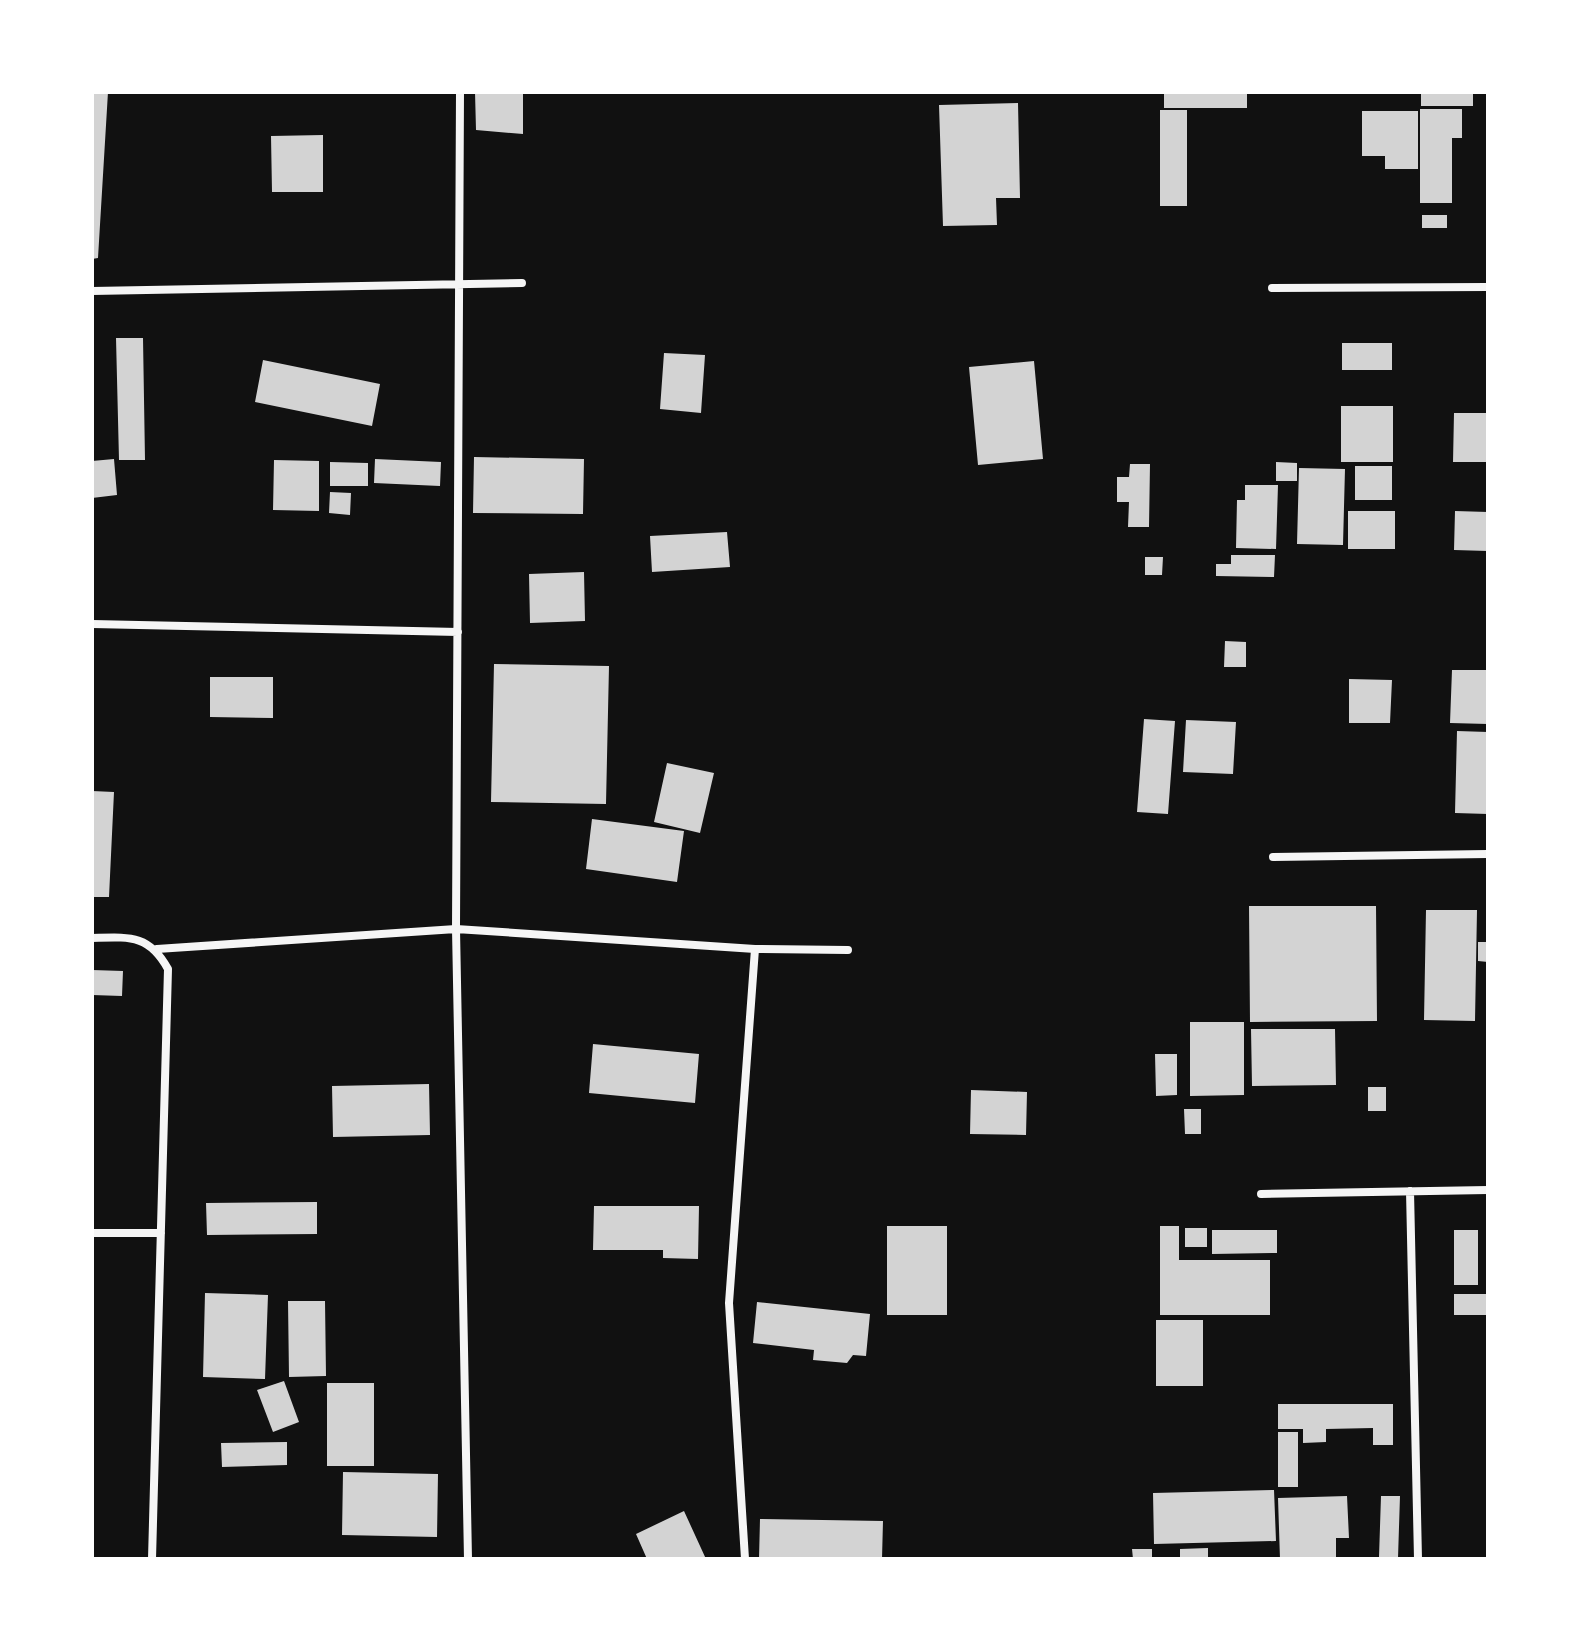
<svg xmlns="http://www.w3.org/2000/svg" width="1580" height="1651" font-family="'Source Serif 4',serif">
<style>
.building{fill:#d3d3d3}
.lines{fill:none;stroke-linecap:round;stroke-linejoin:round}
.minor{stroke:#f5f5f5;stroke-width:8}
</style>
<rect width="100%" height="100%" fill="#111"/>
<!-- building -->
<path class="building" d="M92 92H108L98 258 92 259Z
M475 92H523V134L476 130Z
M1164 92H1247V108H1164Z
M1421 92H1473V106H1421Z
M1018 103 1020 198H996L997 225 943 226 939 105Z
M1420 109H1462V138H1452V203H1420Z
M1160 110H1187V206H1160Z
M1362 111H1418V169H1385V156H1362Z
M323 135V192H272L271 136Z
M1422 215H1447V228H1422Z
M116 338H143L145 460H119Z
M1342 343H1392V370H1342Z
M664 353 705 355 701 413 660 409Z
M263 360 380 384 372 426 255 402Z
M1034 361 1043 459 978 465 969 367Z
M1341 406H1393V462H1341Z
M1454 413H1488V462H1453Z
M474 457 584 459 583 514 473 513Z
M114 459 117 495 92 498V461Z
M375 459 441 462 440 486 374 483Z
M274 460 319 461V511L273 510Z
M330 462 368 463V486H330Z
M1276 462 1297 463V481H1276Z
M1130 464H1150L1149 527H1128L1129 502H1117V477H1129Z
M1355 466H1392V500H1355Z
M1299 468 1345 469 1343 545 1297 544Z
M1245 485H1278L1276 549 1236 548 1237 500H1245Z
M330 492 351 493 350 515 329 513Z
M1348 511H1395V549H1348Z
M1455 511 1488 512V551L1454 550Z
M727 532 730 567 652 572 650 536Z
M1231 555H1275L1274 577 1216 576V564H1231Z
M1145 557H1163L1162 575H1145Z
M584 572 585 621 530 623 529 574Z
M1225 641 1246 642V667H1224Z
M494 664 609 666 606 804 491 802Z
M1452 670H1488V724L1450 723Z
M210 677H273V718L210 717Z
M1349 679 1392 680 1390 723H1349Z
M1144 719 1175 721 1168 814 1137 812Z
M1186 720 1236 722 1233 774 1183 772Z
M1457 731 1488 732V814L1455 813Z
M667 763 714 773 700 833 654 822Z
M92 791 114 792 109 897H92Z
M592 819 684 831 677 882 586 869Z
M1249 906H1376L1377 1021 1250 1022Z
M1426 910H1477L1475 1021 1424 1020Z
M1478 942H1488V962L1478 961Z
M92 970 123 971 122 996 92 995Z
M1190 1022H1244V1095L1190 1096Z
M1251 1029H1335L1336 1085 1252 1086Z
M593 1044 699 1054 695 1103 589 1093Z
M1155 1054H1177V1095L1156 1096Z
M429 1084 430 1135 333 1137 332 1086Z
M1368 1087H1386V1111H1368Z
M971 1090 1027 1092 1026 1135 970 1134Z
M1184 1109H1201V1134H1185Z
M317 1202V1234L207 1235 206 1203Z
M594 1206H699L698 1259 663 1258V1250H593Z
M887 1226H947V1315H887Z
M1160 1226H1179V1260H1270V1315H1160Z
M1185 1228H1207V1247H1185Z
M1212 1230H1277V1253L1212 1254Z
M1454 1230H1478V1285H1454Z
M205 1293 268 1295 265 1379 203 1377Z
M1454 1294H1488V1315H1454Z
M288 1301H325L326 1376 289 1377Z
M757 1302 870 1314 866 1356 853 1355 847 1363 813 1360 814 1350 753 1343Z
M1156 1320H1203V1386H1156Z
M284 1381 299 1422 273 1432 257 1390Z
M327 1383H374V1466H327Z
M1278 1404H1393V1445H1373V1428L1326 1429V1442L1303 1443V1429H1278Z
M1278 1432H1298V1487H1278Z
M287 1442V1465L222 1467 221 1443Z
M343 1472 438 1474 437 1537 342 1535Z
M1274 1490 1276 1541 1154 1544 1153 1493Z
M1347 1496 1349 1538H1336V1559H1280L1278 1498Z
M1381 1496H1400L1398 1558 1379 1557Z
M684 1511 706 1559H647L636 1534Z
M760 1519 883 1521 882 1559H759Z
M1208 1548V1559H1180V1549Z
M1132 1549H1152V1559H1133Z"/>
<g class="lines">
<!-- minor -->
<path class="minor" d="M460 92 456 929 468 1559
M1272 288 1488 287
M92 291 522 283
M92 624 458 632
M1273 857 1488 854
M92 938C129 937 149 934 168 969L152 1559
M157 949 456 929 755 949 848 950
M1410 1191 1418 1559
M1261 1194 1488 1190
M92 1233H161
M745 1559 729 1303 755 949"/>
</g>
<!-- border -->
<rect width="1580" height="1651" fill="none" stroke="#ffffff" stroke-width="188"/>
</svg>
